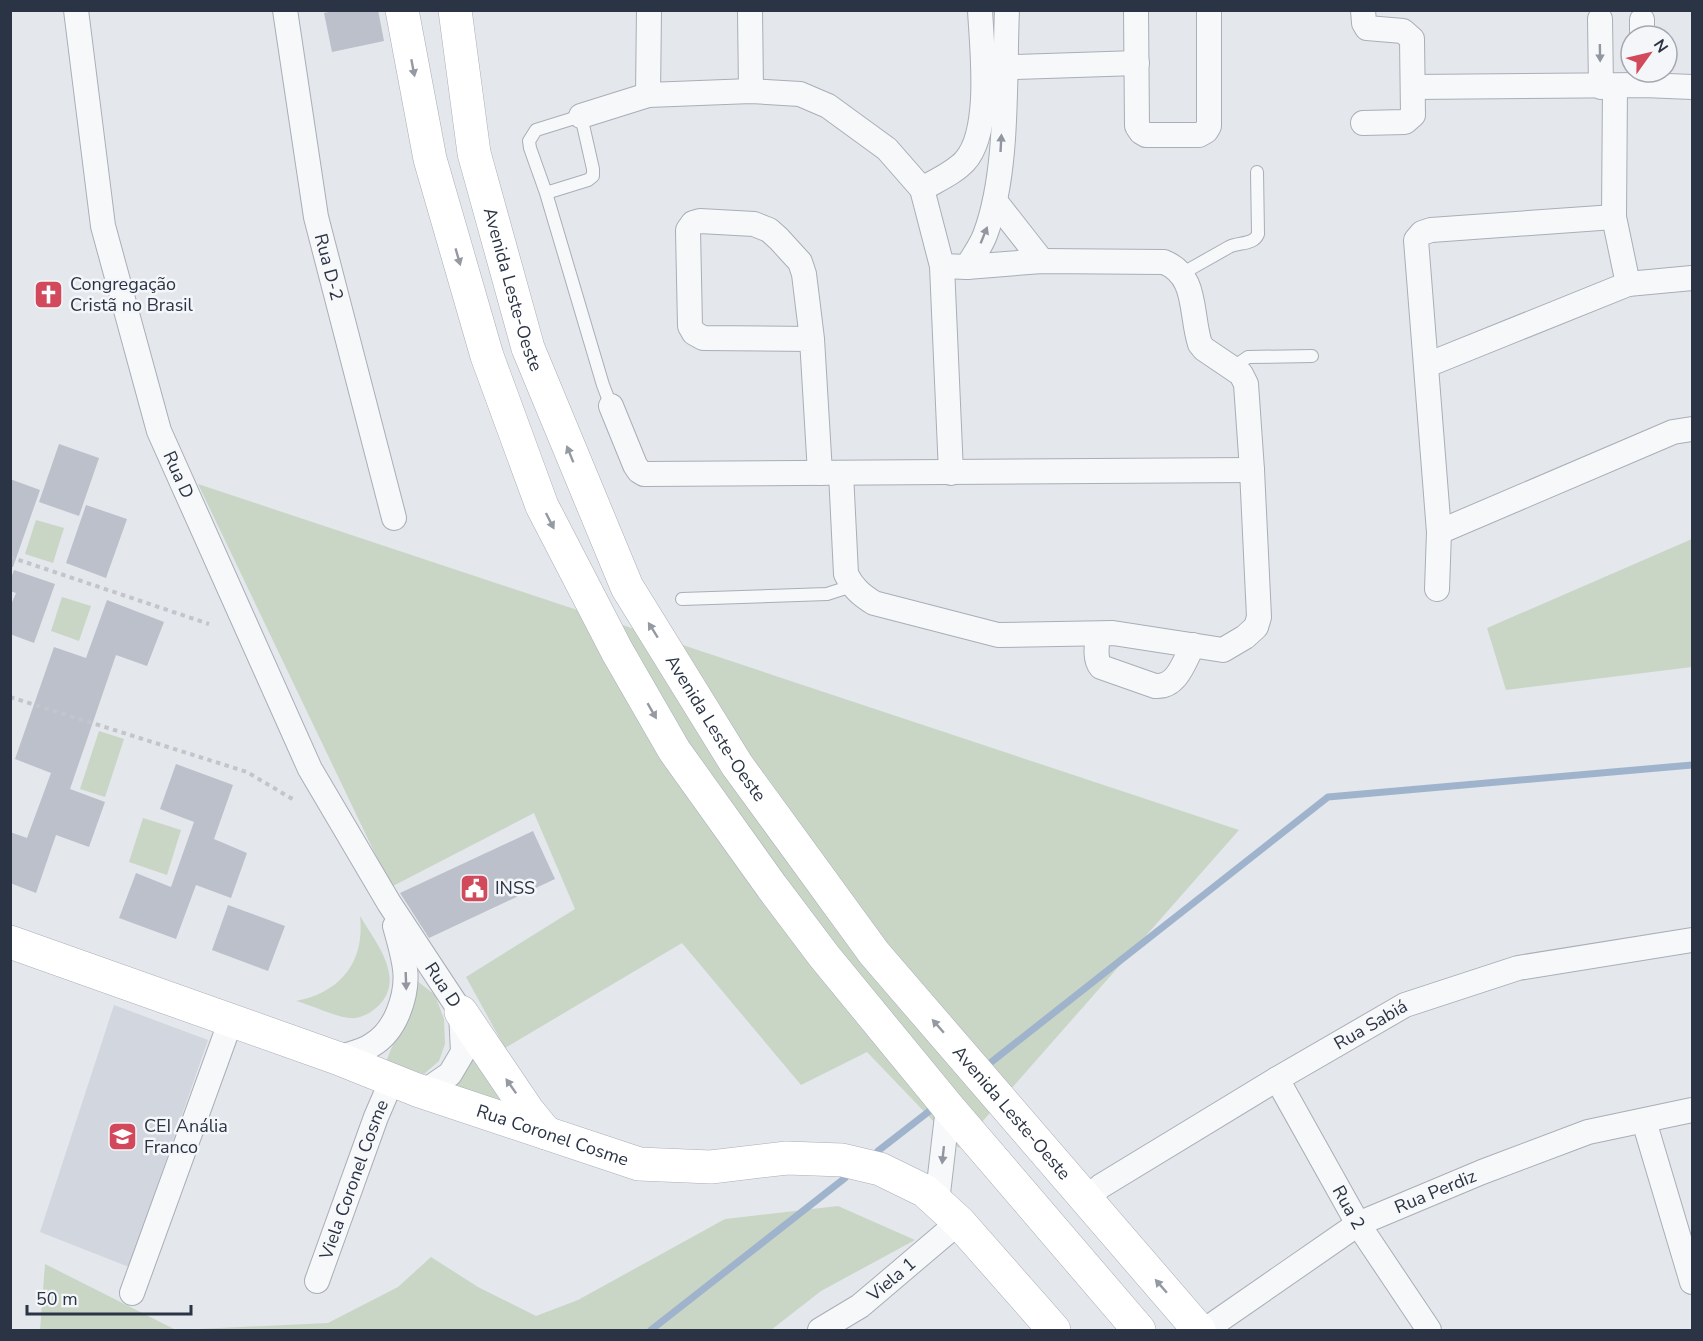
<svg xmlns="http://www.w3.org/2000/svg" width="1703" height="1341" font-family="'Nunito Sans',sans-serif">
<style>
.built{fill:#d2d6de}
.green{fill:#c9d6c5}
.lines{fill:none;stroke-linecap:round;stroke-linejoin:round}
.stream{stroke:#9fb4cc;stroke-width:7}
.building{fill:#bbc0ca}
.lane-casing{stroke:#a9aeb7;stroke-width:14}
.street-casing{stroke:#a9aeb7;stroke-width:26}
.secondary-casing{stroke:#a9aeb7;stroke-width:34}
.path{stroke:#c2c5cb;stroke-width:4;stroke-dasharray:4.5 4.5;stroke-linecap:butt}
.lane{stroke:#f7f8fa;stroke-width:12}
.street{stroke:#f7f8fa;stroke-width:24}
.secondary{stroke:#fff;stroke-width:33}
.oneway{fill:#9196a0}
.oneway2{fill:#959aa2}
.labels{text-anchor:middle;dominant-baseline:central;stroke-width:5;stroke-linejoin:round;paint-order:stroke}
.street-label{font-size:18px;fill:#2b3445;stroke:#f4f6f9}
.poi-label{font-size:18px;fill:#2b3445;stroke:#f4f6f9;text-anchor:start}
</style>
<rect width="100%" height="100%" fill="#e4e7ec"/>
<!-- built -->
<path class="built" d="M114 1005 208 1040 129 1267 40 1232Z"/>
<!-- green -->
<path class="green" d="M198 484 1239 830 959 1148 867 1052 801 1085 682 943 505 1048 466 977 575 909 534 813 391 887Z
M36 520 64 528 53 563 25 554Z
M1692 539V667L1506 690 1487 628Z
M62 597 91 606 79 641 51 631Z
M99 731 124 739 105 797 80 789Z
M143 818 181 830 167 875 129 862Z
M360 916C376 943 408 980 376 1008 369 1014 359 1019 350 1018 336 1017 311 1005 296 1001 341 992 365 962 360 916Z
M416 980 435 995 444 1019 445 1044 439 1061 424 1074 386 1062 391 1049 403 1024Z
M469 1049 526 1121 441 1091Z
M838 1206 915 1240 821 1291 771 1330H40L45 1264 176 1330 328 1323 398 1287 431 1257 478 1287 536 1316 578 1300 725 1219Z"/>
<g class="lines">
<!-- stream -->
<path class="stream" d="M985 1067 1328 797 1692 765
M878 1151 932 1109
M651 1330 845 1178"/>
</g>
<!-- building -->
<path class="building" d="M337 10H378L384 41 332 52 324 13Z
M59 444 99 458 79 516 39 502Z
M10 479 40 490 13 567H10Z
M86 505 127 519 106 578 66 563Z
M14 570 55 584 34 643 10 634V607L16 593 10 591V581Z
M107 600 164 622 147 666 116 655 70 789 105 802 89 847 56 835 36 893 10 883V832L27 838 51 773 15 759 54 647 86 658Z
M176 764 233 785 214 839 247 853 231 898 196 885 176 939 119 918 136 873 171 887 194 822 160 809Z
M533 831 555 879 429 938 400 893Z
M228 905 285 926 268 971 212 950Z"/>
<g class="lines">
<defs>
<path id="lane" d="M546 193 588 180 593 176V169L581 116 536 130 529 141 530 148 546 193 603 385 611 406
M1183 273 1229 247C1239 242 1254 245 1258 234L1257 172
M1232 368 1248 357 1312 356
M682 599 827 594 852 586"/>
<g id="street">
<path id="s1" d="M76 10 103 226 159 431 310 769 389 903 461 1012 463 1052 450 1074 431 1087 417 1090"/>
<path id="s2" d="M285 10 316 217 394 518"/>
<path d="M750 10 751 91"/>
<path d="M1136 10 1137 126 1141 132 1146 135H1199L1206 131 1209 126V10"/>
<path d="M1600 19 1601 87"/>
<path d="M1642 20V36"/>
<path d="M989 68 1137 63"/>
<path d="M1414 87 1644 85 1692 87"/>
<path d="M648 95 649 10"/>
<path d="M581 116 648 95 751 91 800 94 828 106 887 149 922 189 942 266 951 473"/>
<path d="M1363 123 1405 122 1413 115 1412 39 1403 31 1367 28 1364 23 1363 10"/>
<path d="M922 189C937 180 954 173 965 161 992 131 982 49 980 10"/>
<path d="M995 201 1042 261"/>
<path d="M967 267C973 256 981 246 985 235 1009 172 1004 79 1007 10"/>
<path d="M1628 284 1692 278"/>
<path d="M812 339 703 338 694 333 690 326 688 230 693 223 700 221 754 224 769 230 779 239 800 262 804 274 812 339 820 473"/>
<path d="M1427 365 1628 284 1614 217 1615 86"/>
<path d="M611 406 635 465 639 471 644 474 1252 470"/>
<path d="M841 473 846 574C853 588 861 595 874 603L998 635 1113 633 1223 650 1245 637 1256 627 1259 617 1252 470 1246 384 1241 374 1204 349 1200 344C1190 313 1198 276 1164 262L1042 261 967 267 942 266"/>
<path d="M1439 532 1673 432 1692 429"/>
<path d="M1437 589 1439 532 1416 240 1422 233 1431 230 1614 217"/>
<path d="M1098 634C1097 644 1094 659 1101 667L1155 686C1177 688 1184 662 1193 645"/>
<path d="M337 1058C349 1054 362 1052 372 1045 384 1038 393 1025 398 1013 412 979 404 960 395 926"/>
<path id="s3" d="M1277 1079 1358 1224 1429 1330"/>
<path d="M1644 1121 1692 1282"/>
<path id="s4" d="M1086 1199 1101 1186 1277 1079 1405 1005 1518 968 1692 940"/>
<path d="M937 1202 948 1107"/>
<path id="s5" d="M317 1281 376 1117 392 1080"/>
<path d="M132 1293 231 1020"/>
<path id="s6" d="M820 1330 860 1306 959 1222"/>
<path id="s7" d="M1205 1330 1358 1224 1482 1172 1588 1132 1692 1110"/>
</g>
<g id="secondary">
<path d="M402 10 430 159 487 356 542 506 617 651 674 750 772 887 824 956 948 1107 1139 1330"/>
<path id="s8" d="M455 10 474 153 528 348 627 587 737 765 874 953 1199 1330"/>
<path id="s9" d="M10 942 337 1058 417 1090 639 1164 711 1167 787 1158 842 1160 880 1169 925 1191 959 1222 1054 1330"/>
<path d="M461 1012 528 1111 546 1133"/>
</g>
</defs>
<!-- lane casing -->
<use href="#lane" class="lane-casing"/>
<!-- street casing -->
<use href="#street" class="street-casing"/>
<!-- secondary casing -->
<use href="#secondary" class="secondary-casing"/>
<!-- path -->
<path class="path" d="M10 557 209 624
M10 697 247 772 294 800"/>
<!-- lane -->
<use href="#lane" class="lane"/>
<!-- street -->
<use href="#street" class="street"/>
<!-- secondary -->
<use href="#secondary" class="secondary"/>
</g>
<!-- one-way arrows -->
<defs><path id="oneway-solid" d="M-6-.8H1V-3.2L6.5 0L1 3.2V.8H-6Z" transform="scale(1.5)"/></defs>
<g class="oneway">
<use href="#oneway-solid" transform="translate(1600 53) rotate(89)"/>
<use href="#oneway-solid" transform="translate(1001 143) rotate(-87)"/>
<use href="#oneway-solid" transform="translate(984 235) rotate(-68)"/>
<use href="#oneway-solid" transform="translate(406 981) rotate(88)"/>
<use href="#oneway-solid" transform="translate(943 1155) rotate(96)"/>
</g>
<g class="oneway2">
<use href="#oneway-solid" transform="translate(413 68) rotate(79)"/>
<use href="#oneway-solid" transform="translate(458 257) rotate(74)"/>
<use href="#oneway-solid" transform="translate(570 454) rotate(-112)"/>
<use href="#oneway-solid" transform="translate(550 521) rotate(63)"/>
<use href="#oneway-solid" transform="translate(653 630) rotate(-122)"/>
<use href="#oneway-solid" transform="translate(652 711) rotate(60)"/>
<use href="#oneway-solid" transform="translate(938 1026) rotate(-131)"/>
<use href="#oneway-solid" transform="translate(511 1086) rotate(-125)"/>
<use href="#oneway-solid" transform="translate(1161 1286) rotate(-131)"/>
</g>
<!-- icons -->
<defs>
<symbol id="church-square" viewBox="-11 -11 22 22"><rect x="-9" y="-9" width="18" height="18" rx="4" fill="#d1495b" stroke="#f4f6f9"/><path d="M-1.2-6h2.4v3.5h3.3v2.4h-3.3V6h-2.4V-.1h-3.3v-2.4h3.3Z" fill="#fff"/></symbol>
<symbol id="civic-square" viewBox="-11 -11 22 22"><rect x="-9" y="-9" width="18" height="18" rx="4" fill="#d1495b" stroke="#f4f6f9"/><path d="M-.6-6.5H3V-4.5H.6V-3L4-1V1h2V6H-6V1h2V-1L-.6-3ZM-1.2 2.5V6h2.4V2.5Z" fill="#fff"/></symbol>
<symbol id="school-square" viewBox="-11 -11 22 22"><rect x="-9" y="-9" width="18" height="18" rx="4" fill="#d1495b" stroke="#f4f6f9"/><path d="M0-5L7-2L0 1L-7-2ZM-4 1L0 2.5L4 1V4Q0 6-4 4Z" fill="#fff"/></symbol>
</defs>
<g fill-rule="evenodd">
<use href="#church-square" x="32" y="278" width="33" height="33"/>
<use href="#civic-square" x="458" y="872" width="33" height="33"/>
<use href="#school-square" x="106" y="1120" width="33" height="33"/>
</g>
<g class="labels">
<!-- street labels -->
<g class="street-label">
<text stroke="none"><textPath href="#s2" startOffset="261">Rua D-2</textPath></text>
<text stroke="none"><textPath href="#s8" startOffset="286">Avenida Leste-Oeste</textPath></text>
<text stroke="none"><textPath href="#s1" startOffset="478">Rua D</textPath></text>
<text stroke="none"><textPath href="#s8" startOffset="772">Avenida Leste-Oeste</textPath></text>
<text stroke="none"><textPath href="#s1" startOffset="1054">Rua D</textPath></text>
<text stroke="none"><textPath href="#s4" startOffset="334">Rua Sabiá</textPath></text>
<text stroke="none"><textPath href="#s8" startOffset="1258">Avenida Leste-Oeste</textPath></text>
<text stroke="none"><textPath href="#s9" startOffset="576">Rua Coronel Cosme</textPath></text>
<text stroke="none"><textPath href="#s5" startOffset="108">Viela Coronel Cosme</textPath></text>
<text stroke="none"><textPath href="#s7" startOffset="270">Rua Perdiz</textPath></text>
<text stroke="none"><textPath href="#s3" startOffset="147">Rua 2</textPath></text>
<text stroke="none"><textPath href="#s6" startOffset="88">Viela 1</textPath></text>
</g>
<!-- poi labels -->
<g class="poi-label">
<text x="70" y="284">Congregação<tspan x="70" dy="21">Cristã no Brasil</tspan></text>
<text x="495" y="888">INSS</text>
<text x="144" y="1126">CEI Anália<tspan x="144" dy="21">Franco</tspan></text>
</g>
</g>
<!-- border -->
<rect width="1703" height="1341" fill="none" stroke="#2b3445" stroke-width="24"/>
<!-- north arrow -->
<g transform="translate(1649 54) rotate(56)"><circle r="28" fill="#f4f6f9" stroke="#a4a8b1" stroke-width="1.5"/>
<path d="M0-4.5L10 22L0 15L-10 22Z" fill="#d1495b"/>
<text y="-9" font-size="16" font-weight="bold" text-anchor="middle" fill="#2b3445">N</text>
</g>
<!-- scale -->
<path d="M27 1305v9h164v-9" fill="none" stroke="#2b3445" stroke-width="3"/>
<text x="36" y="1305" font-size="18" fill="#2b3445" stroke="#f4f6f9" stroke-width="4.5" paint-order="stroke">50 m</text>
</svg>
